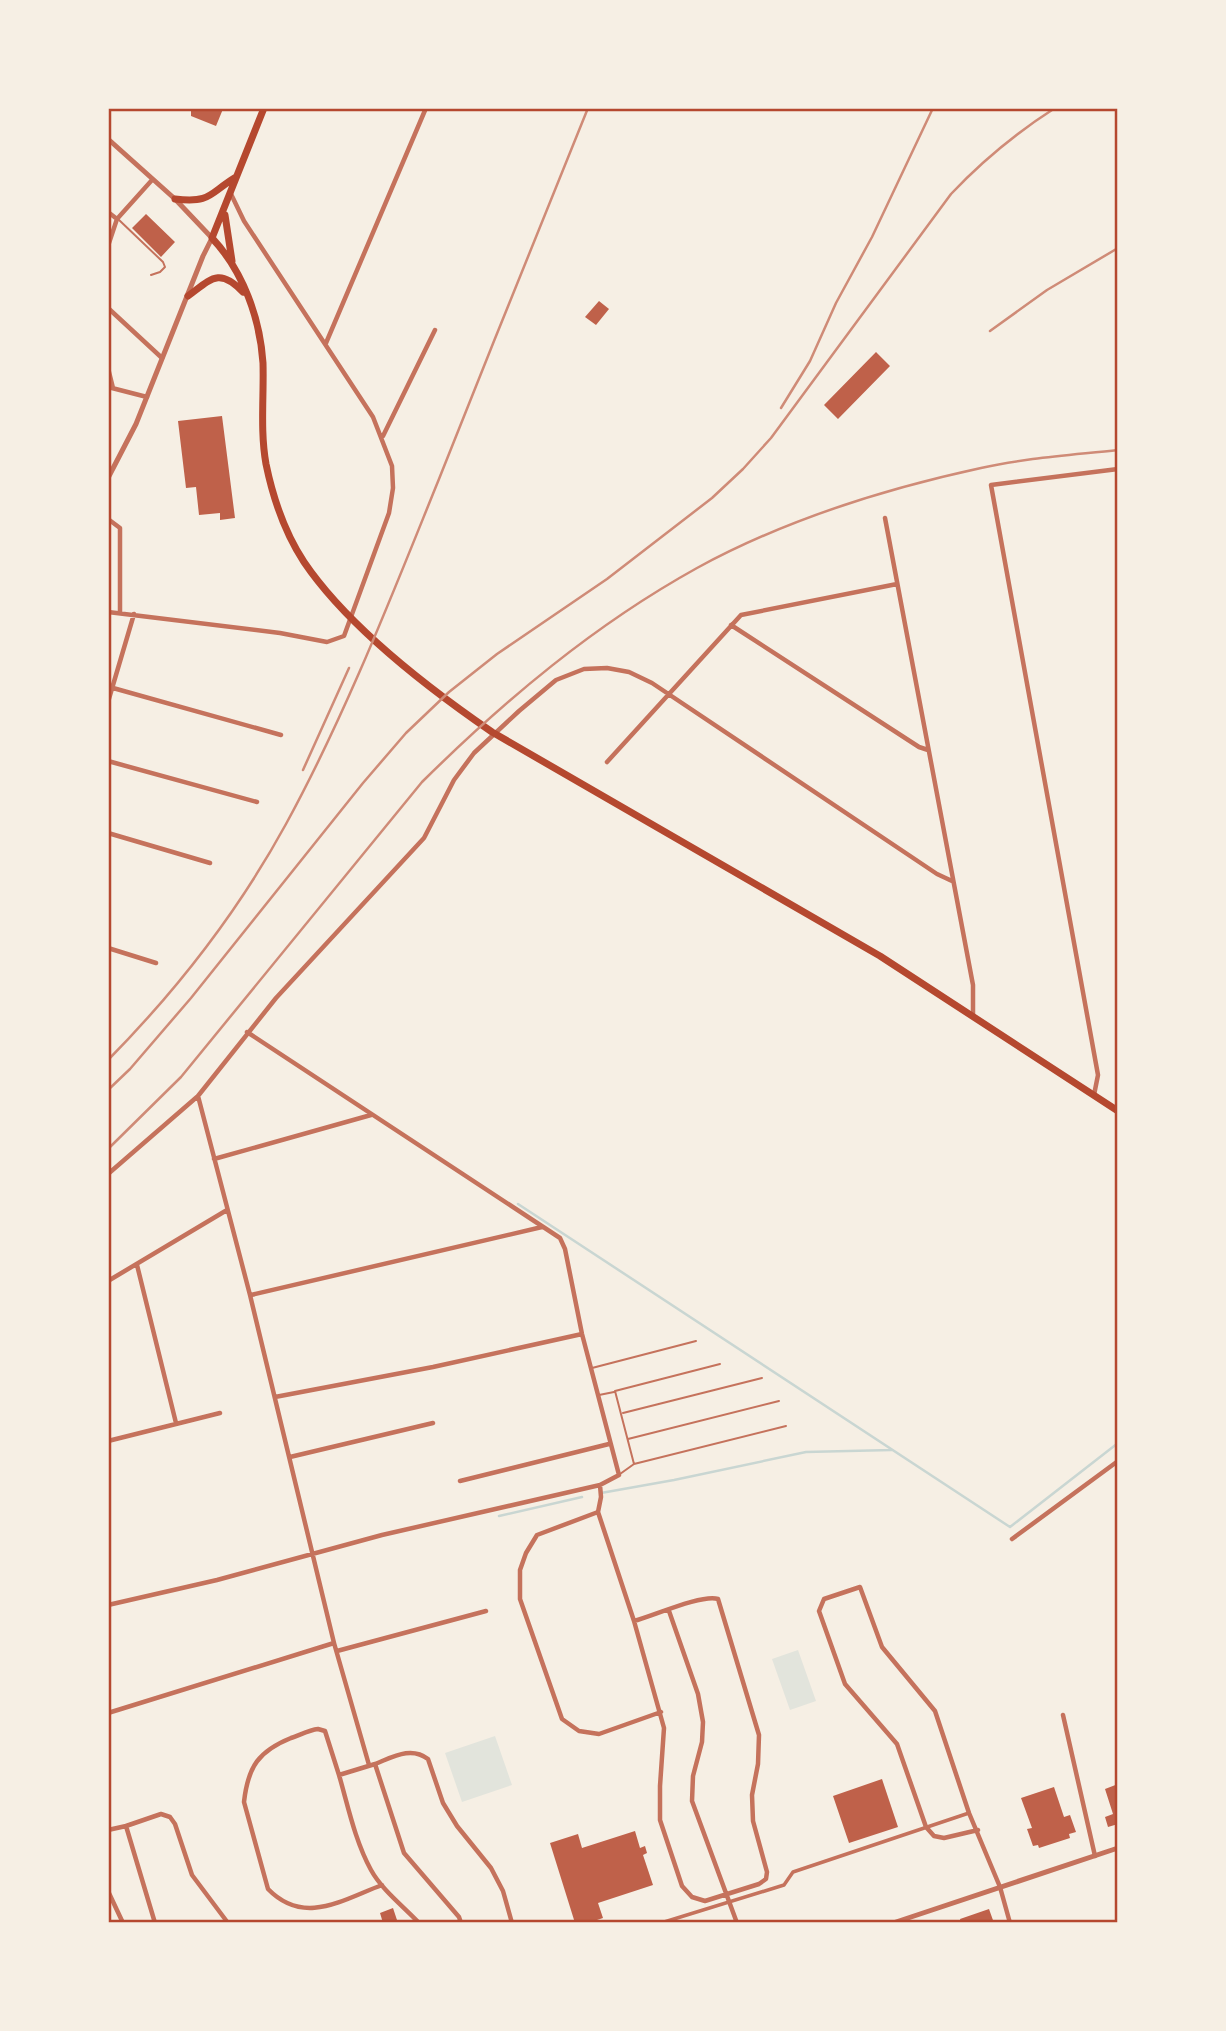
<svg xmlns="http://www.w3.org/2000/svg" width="1226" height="2031" font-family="'Asap Condensed',sans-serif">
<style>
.green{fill:#e2e4dc}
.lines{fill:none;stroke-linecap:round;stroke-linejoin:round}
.stream{stroke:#c9d6d2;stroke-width:2.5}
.building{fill:#bf614a}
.service{stroke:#c5725c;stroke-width:2}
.pedestrian{stroke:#c5725c;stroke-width:3.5}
.minor{stroke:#c5725c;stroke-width:4.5}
.tertiary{stroke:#c5725c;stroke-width:5}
.primary{stroke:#b5482f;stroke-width:7}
.rail{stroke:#cf8b77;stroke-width:2.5}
.neatline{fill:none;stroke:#b5482f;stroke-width:2.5}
</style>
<rect width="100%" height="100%" fill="#f6efe4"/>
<!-- green -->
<path class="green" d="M798 1650 816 1701 790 1710 772 1659Z
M495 1736 512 1785 462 1802 445 1753Z"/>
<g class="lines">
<!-- stream -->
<path class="stream" d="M518 1204 1010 1527 1118 1443
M601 1493 674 1480 806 1452 891 1450
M499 1516 582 1497"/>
</g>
<!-- building -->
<path class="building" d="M191 108H221L223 109 216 126 191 116Z
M146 214 175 242 161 257 132 228Z
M599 301 609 309 596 325 585 317Z
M876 352 890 366 838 419 824 405Z
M222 416 235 518 220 520V513L199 515 196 487 186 488 178 421Z
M882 1779 898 1827 849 1843 833 1796Z
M1118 1784V1824L1108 1827 1105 1817 1113 1814 1105 1789Z
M1054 1787 1064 1817 1070 1815 1076 1832 1069 1834 1070 1838 1039 1848 1038 1845 1033 1846 1027 1829 1032 1828 1021 1798Z
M635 1831 640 1848 645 1846 647 1853 643 1855 653 1885 598 1903 603 1918 588 1923H575L550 1843 578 1834 582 1848Z
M393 1908 398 1923H383L380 1913Z
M989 1909 994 1923H961L960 1919Z"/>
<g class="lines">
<!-- service -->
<path class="service" d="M118 219 163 262 165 267 160 272 151 275
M592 1368 696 1341
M599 1395 614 1392
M623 1413 762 1378
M628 1439 779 1401
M634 1464 615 1391 720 1364
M620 1474 634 1464 786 1426"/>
<!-- pedestrian -->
<path class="pedestrian" d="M661 1923 784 1885 793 1872 969 1813"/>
<!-- minor -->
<path class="minor" d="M108 212 117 219
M108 246 117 219 152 180
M108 308 162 358
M326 343 426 108
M108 368 113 388
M108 387 147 397
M383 436 435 330
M885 518 973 985V1015
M108 519 120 528V612
M108 612 280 633 327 642 344 636 389 513 393 488 392 466 373 417 244 221 231 194
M731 625 919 747 928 750
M113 688 281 735
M108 702 134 614
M108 761 257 802
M607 762 741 615 897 584
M108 833 210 863
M108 948 156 963
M1094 1095 1098 1075 991 485 1118 469
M198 1096 250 1295 334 1643 369 1765
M214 1159 371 1115
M108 1174 198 1096 276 998 424 838 454 780 474 753 519 711 556 680 584 669 607 668 629 672 652 683 937 874 952 881
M137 1265 176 1423
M108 1281 227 1210
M251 1295 542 1227
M275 1397 433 1367 582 1334
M108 1441 220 1413
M290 1457 433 1423
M460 1481 609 1444
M600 1485 601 1497 598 1512 634 1621C653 1616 702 1594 718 1599L759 1735 758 1764 752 1795 753 1821 767 1872 766 1879 759 1884 705 1901 692 1897 682 1886 660 1820V1786L664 1728 634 1621
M598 1512 537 1535 526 1553 520 1570V1599L562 1719 579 1731 599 1734 661 1712
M1012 1539 1118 1461
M108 1605 217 1580 382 1535 600 1485 619 1475 582 1334 565 1249 560 1238 247 1032
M669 1611 698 1694 703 1722 702 1742 693 1776 692 1801 737 1923
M337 1651 486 1611
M108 1713 334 1643
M1063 1715 1095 1856
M375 1764C393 1757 411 1746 428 1759L443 1803 457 1826 491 1868 503 1891 512 1923
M339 1775 325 1731 318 1729C309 1730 300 1735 291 1738 259 1751 248 1766 244 1802L268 1889C304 1926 342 1900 382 1885
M126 1826 161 1814 170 1817 175 1824 192 1875 228 1923
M108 1830 126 1826 155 1923
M978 1830 944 1838 934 1836 926 1827 897 1744 845 1684 819 1611 824 1599 860 1587 882 1647 935 1711 969 1813 1000 1887 1010 1923
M108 1891 123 1923
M419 1923C403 1906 382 1890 371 1870 355 1841 348 1806 339 1775L375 1764 404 1853 459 1917 461 1923"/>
<!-- tertiary -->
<path class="tertiary" d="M108 139 175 199 212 238 203 256 136 424 108 478
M893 1923 1118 1848"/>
<!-- primary -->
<path class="primary" d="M264 108 212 238C243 271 260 318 263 363 264 396 260 431 266 464 273 498 285 533 304 562 348 627 428 688 492 732L880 956 1118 1111
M175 199C212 203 208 194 236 177
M225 215 232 261
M188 296C211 279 219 267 243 292"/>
<!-- rail -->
<path class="rail" d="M990 331 1047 290 1118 248
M781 408 810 361 836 303 872 237 933 108
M303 770 349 668
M108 1060C177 990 239 910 286 824 346 714 392 595 439 479 488 355 538 232 588 108
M108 1090 130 1069 191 998 363 783 406 733 449 692 497 654 607 579 712 498 743 469 771 438 951 194C983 160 1016 133 1055 108
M108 1149 181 1077 422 782C505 700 594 625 697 568 785 520 884 489 981 468 1025 458 1073 455 1118 450"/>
</g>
<!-- border -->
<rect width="1226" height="2031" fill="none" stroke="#f6efe4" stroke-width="220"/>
<rect x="110" y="110" width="1006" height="1811" class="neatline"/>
</svg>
